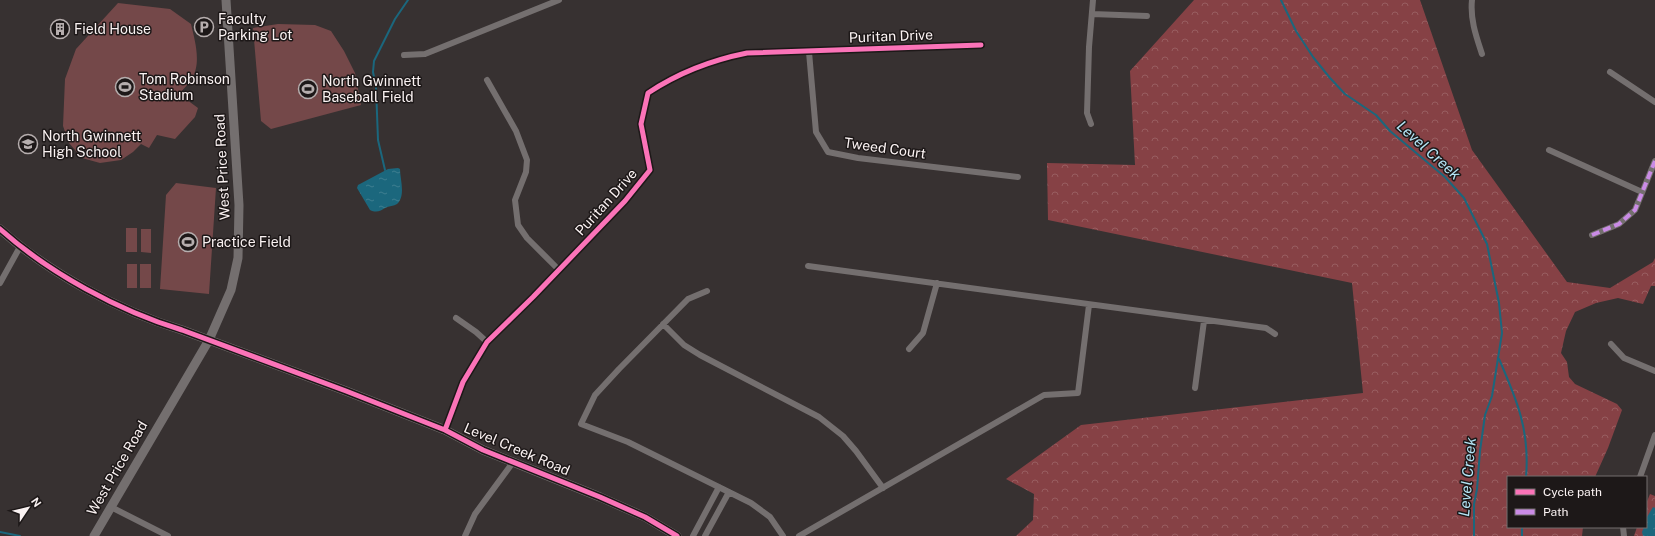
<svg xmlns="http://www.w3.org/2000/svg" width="1655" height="536" font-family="'Public Sans',sans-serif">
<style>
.forest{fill:url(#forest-crowns)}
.pitch{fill:#744849}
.water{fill:url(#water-ripples)}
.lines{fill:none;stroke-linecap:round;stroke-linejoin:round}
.stream{stroke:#1b677d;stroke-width:2}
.street{stroke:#746f6f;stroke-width:6}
.secondary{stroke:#746f6f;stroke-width:9}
.quiet{stroke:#ca8be6;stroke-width:4;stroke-dasharray:8 4;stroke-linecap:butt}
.cycleway-casing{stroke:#1d1818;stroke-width:8}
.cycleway{stroke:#fb73b8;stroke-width:5}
.labels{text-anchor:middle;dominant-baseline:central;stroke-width:3;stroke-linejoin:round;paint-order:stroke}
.poi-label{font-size:14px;fill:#faf2f2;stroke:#1d1818;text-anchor:start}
.street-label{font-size:14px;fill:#faf2f2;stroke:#1d1818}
.water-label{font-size:15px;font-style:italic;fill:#b4e4f5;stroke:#1d1818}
</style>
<defs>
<pattern id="forest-crowns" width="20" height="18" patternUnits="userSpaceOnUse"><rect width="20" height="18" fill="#864145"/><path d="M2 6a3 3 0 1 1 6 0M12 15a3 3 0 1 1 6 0" fill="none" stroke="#985d60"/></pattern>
<pattern id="water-ripples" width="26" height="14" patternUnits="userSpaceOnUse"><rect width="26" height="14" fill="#1b677d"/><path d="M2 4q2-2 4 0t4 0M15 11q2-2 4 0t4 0" fill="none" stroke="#3d7d90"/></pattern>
</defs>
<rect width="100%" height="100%" fill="#373131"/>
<!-- forest -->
<path class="forest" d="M1194 0H1420L1472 150 1567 282 1610 288 1653 262 1655 258V286H1651L1643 304 1618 298 1596 303 1575 312 1566 331 1561 353 1567 362 1569 377 1575 384 1617 404 1622 410 1608 448 1595 477H1508V527H1583L1582 536H1016L1033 520 1034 494 1006 479 1081 425 1363 393 1352 283 1048 220 1047 163 1135 165 1130 71Z
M1650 494 1655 496V536H1634L1637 527H1646V504Z"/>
<!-- pitch -->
<path class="pitch" d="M118 3 170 9 191 24C195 41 202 64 191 80 188 85 183 89 179 94L198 108 195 117 175 139 157 135 149 148 141 144 133 152 121 160 100 163 82 158 69 143 63 126 65 79 76 49Z
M278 24 315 25 331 31 344 51 355 73 361 105 271 129 261 121 253 28Z
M176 183 216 188 209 294 160 289 166 195Z
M126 228H137V252H126Z
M141 229H151V253L141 252Z
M127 264H137V288H127Z
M140 264H151V288H140Z"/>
<!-- water -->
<path class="water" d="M398 168 400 169C400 179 406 196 397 204 394 206 389 206 385 208 381 211 376 213 370 210L357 188 358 185 388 169Z
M1653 507 1655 508V536H1643L1642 532 1644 527H1646L1647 517Z"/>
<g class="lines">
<!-- stream -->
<path class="stream" d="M1281 0 1296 31 1313 57 1330 78 1345 94 1376 115 1390 131 1445 177 1464 198 1487 244 1499 303 1502 333 1492 396 1485 415 1480 451 1477 489 1474 504V536
M385 170 378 140 376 87 373 72 374 61 395 19 408 0
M1499 359C1517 400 1530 431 1526 477
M1522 527V536
M0 532 20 536"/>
<!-- street -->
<path class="street" d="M1472 0C1470 19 1476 36 1482 54
M1092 14 1147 16
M809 52 816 132 828 152 858 158 1018 177
M404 55 425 54 559 0
M1610 72 1655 102
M487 80 516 131 527 160 526 172 515 200 518 225 527 238 559 270
M1091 124 1087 113 1089 47 1093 0
M1549 150 1642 192
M1592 235 1619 224 1635 210 1655 161
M808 266 1266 328 1275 334
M0 283 21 245
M707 291 688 299 619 369 595 395 581 424 628 442 751 503 770 517 783 536
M456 318 476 332 487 342
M663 324 684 345 700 355 819 417 843 436 856 451 883 488
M1611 344 1624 358 1655 371
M909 349 923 333 937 283
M1195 388 1204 321
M445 430 463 382 487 342 533 297 625 201 650 170 641 124 648 93C678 73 712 60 747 53L981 45
M1640 477 1655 435
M111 507 168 536
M1623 527 1624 536
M465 536 475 514 514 461
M693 536 719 487
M705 536 729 492
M799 536 1044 395 1078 393 1089 305"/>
<!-- secondary -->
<path class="secondary" d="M0 229C49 273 119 311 182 330L346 391 445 430 483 450 600 497 645 517 677 536
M94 536 209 340 231 290 238 258 239 205 226 0"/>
<!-- quiet -->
<path class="quiet" d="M1592 235 1619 224 1635 210 1655 161"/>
<defs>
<path id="cycleway" d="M0 229C49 273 119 311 182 330L346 391 445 430 483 450 600 497 645 517 677 536
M445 430 463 382 487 342 533 297 625 201 650 170 641 124 648 93C678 73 712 60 747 53L981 45"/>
</defs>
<!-- cycleway casing -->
<use href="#cycleway" class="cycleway-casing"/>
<!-- cycleway -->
<use href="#cycleway" class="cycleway"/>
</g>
<!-- icons -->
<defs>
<symbol id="parking-ring" viewBox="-11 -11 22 22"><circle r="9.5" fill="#1d1818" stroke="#b6aeae" stroke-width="1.5"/><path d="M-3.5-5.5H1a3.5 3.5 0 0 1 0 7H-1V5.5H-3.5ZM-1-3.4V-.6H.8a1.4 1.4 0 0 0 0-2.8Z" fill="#b6aeae"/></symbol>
<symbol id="building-ring" viewBox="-11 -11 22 22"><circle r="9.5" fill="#1d1818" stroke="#b6aeae" stroke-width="1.5"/><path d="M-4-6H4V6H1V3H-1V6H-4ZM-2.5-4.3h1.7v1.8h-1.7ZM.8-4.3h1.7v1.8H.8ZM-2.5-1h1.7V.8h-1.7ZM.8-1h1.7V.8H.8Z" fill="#b6aeae"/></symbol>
<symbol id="stadium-ring" viewBox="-11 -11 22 22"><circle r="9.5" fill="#1d1818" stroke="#b6aeae" stroke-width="1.5"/><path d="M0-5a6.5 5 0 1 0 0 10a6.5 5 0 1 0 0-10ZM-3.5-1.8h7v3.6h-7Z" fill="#b6aeae"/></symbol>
<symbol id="school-ring" viewBox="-11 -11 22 22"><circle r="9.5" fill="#1d1818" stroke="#b6aeae" stroke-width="1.5"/><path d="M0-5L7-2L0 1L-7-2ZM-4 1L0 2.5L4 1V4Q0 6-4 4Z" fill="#b6aeae"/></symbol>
</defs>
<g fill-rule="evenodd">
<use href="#parking-ring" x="193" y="16" width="22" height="22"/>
<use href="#building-ring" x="49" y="18" width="22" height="22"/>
<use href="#stadium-ring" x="114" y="76" width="22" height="22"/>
<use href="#stadium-ring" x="297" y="78" width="22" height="22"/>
<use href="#school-ring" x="17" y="133" width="22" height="22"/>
<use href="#stadium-ring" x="177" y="231" width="22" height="22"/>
</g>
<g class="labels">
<!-- poi labels -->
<g class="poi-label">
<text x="218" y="19">Faculty<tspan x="218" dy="16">Parking Lot</tspan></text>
<text x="74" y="29">Field House</text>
<text x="139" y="79">Tom Robinson<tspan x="139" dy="16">Stadium</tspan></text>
<text x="322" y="81">North Gwinnett<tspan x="322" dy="16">Baseball Field</tspan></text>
<text x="42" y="136">North Gwinnett<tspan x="42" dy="16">High School</tspan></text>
<text x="202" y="242">Practice Field</text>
</g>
<!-- street labels -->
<g class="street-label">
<text transform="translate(891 36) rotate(-2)">Puritan Drive</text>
<text transform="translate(885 148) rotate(8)">Tweed Court</text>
<text transform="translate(222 167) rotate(-93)">West Price Road</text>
<text transform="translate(606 202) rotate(-48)">Puritan Drive</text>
<text transform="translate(517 449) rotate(23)">Level Creek Road</text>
<text transform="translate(117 468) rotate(-60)">West Price Road</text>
</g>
<!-- water labels -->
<g class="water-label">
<text transform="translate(1429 150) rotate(42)">Level Creek</text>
<text transform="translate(1467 477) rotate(-85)">Level Creek</text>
</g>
</g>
<!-- legend -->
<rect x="1507" y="476" width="140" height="52" fill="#1d1818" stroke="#756f6f"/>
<rect x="1515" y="489" width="20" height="6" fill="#fb73b8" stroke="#756f6f"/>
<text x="1543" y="496" font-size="12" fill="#faf2f2">Cycle path</text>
<rect x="1515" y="509" width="20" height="6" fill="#ca8be6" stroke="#756f6f"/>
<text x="1543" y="516" font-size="12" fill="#faf2f2">Path</text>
<!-- north arrow -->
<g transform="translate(28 508) rotate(55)" stroke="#1d1818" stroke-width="3" paint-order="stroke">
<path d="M0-3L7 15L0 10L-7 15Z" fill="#faf2f2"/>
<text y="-6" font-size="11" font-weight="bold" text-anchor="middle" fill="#faf2f2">N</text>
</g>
</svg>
